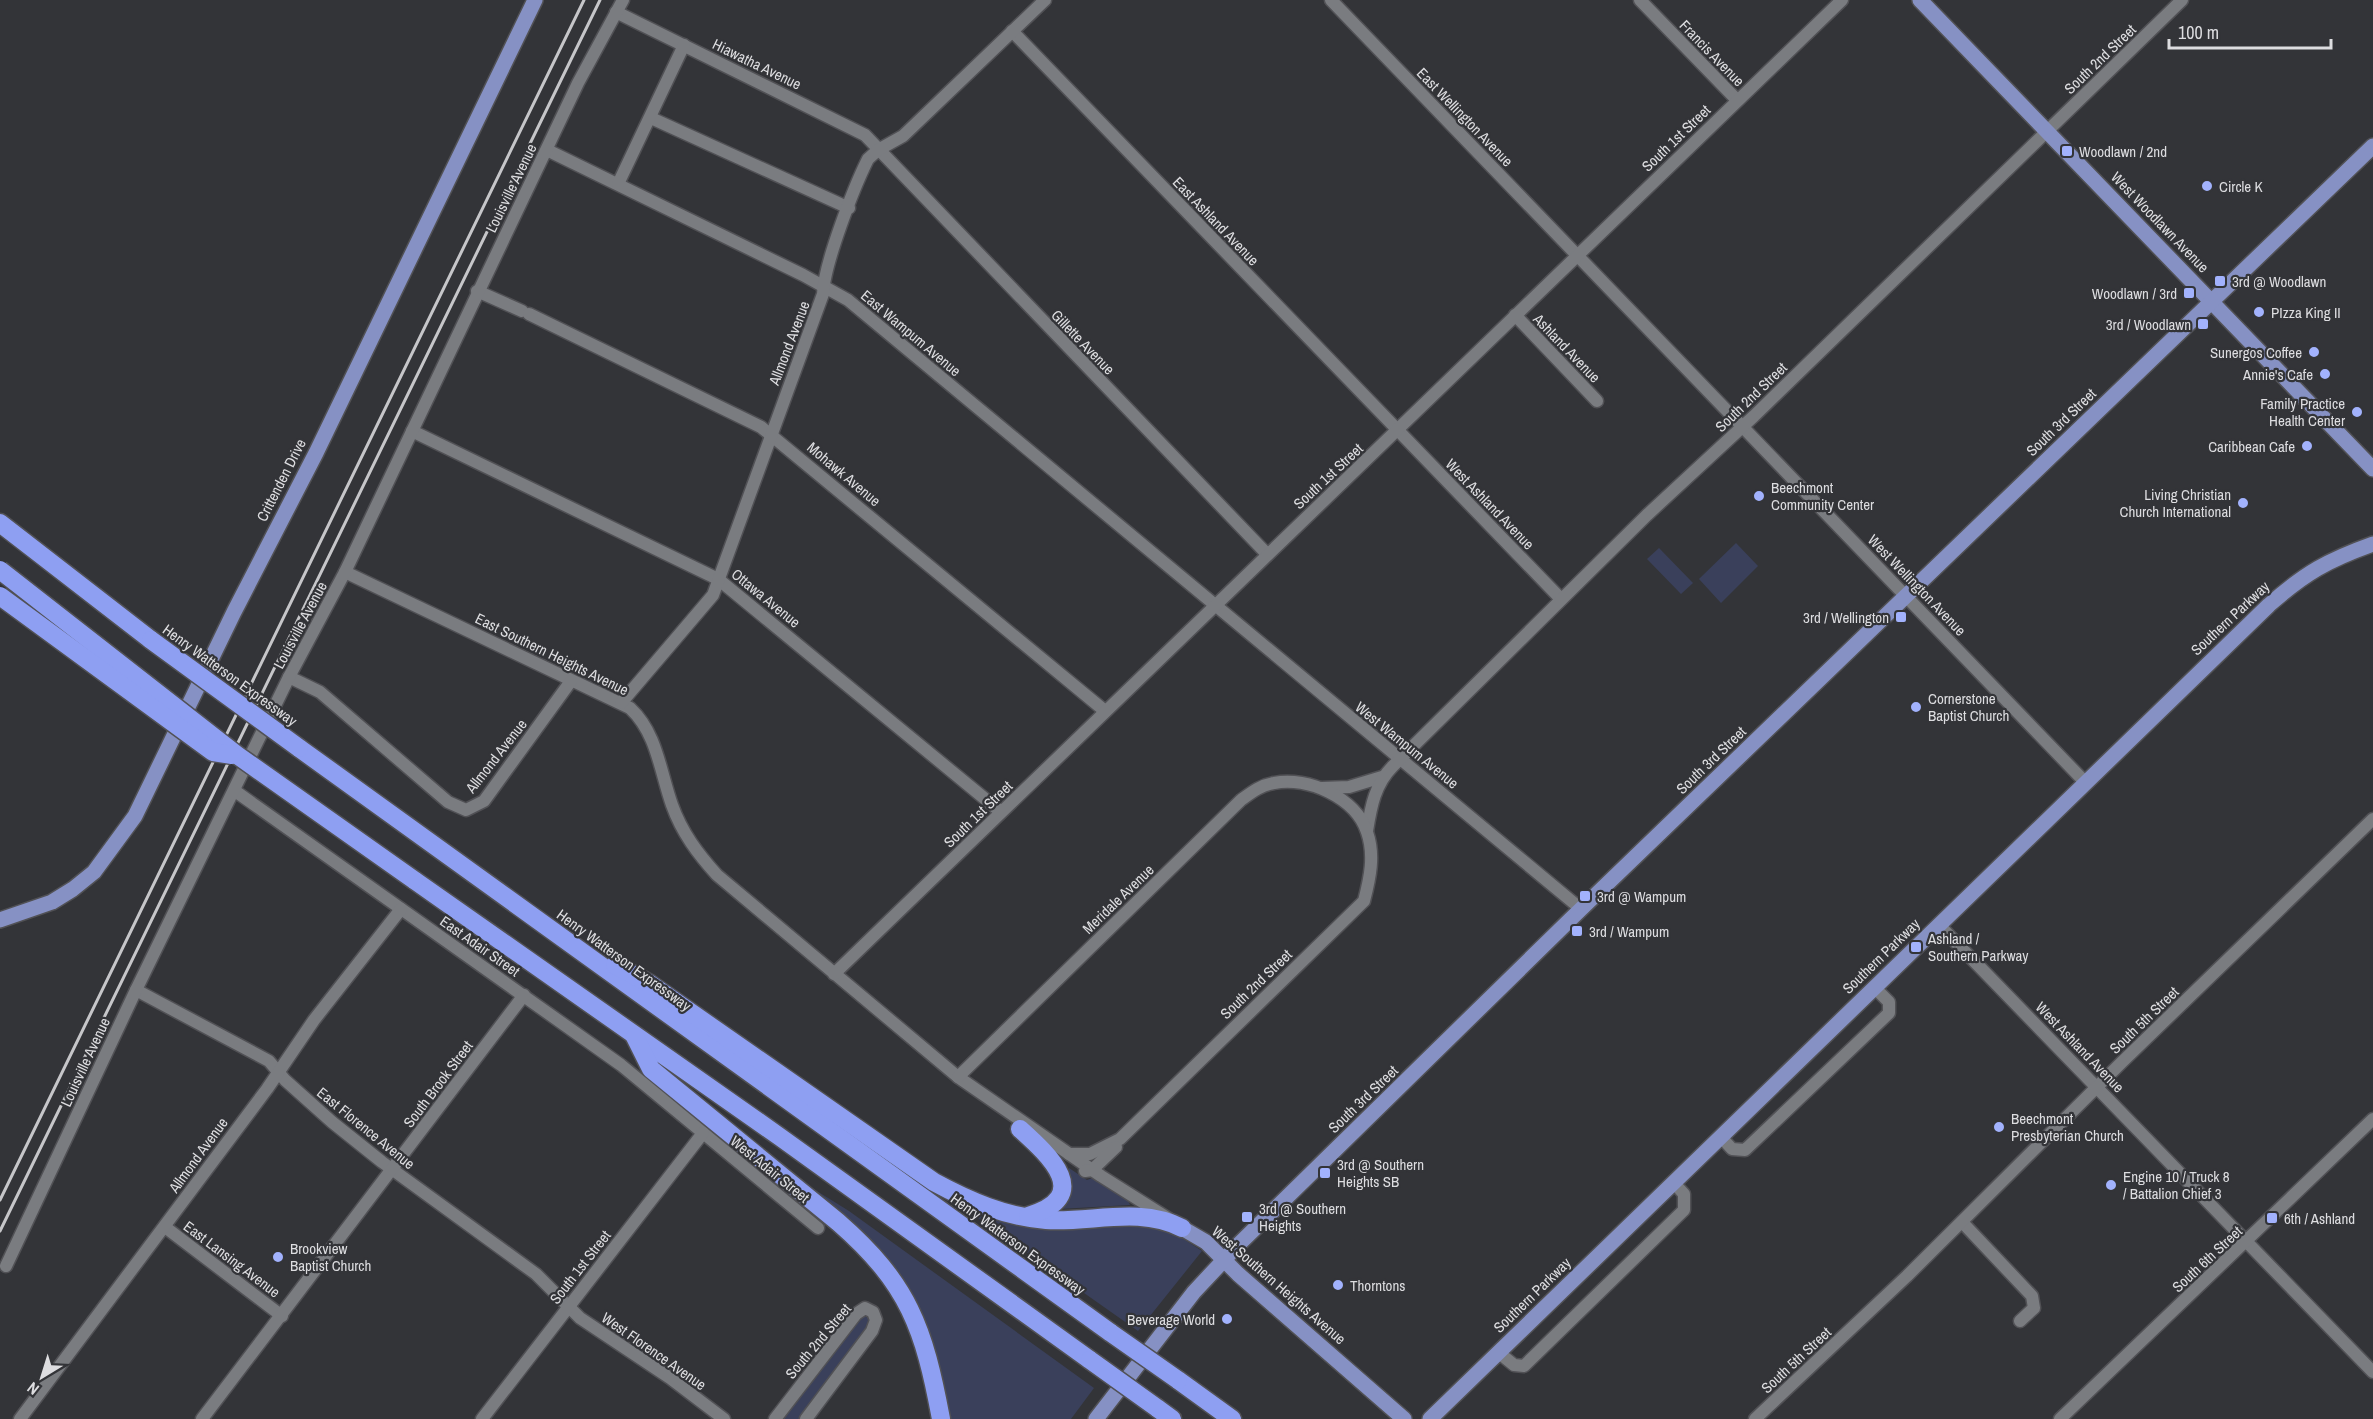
<svg xmlns="http://www.w3.org/2000/svg" width="2373" height="1419" viewBox="0 0 2373 1419" font-family="'Archivo Narrow',sans-serif">
	<style>
		.green { fill: #3a405b }
		.lines { fill: none; stroke-linecap: round; stroke-linejoin: round }
		.minor-casing { stroke: #515155; stroke-width: 15 }
		.major-casing { stroke: #515155; stroke-width: 18 }
		.highway-casing { stroke: #515155; stroke-width: 21 }
		.minor { stroke: #7a7c80; stroke-width: 12 }
		.major { stroke: #8691c4; stroke-width: 15 }
		.highway { stroke: #8e9ff2; stroke-width: 18 }
		.rail { stroke: #c6c6c9; stroke-width: 3 }
		.highway-bridge-casing { stroke: #515155; stroke-width: 21; stroke-linecap: butt }
		.highway-bridge { stroke: #8e9ff2; stroke-width: 18 }
		.poi-dot { fill: #a2b2fd; stroke: #333438; stroke-width: 2 }
		.labels { text-anchor: middle; dominant-baseline: central; stroke-width: 4.5; stroke-linejoin: round; paint-order: stroke }
		.street-label { font-size: 15px; fill: #dddde0; stroke: #333438 }
		.poi-label { font-size: 15px; fill: #dddde0; stroke: #333438; text-anchor: start }
	</style>
	<rect width="100%" height="100%" fill="#333438"/>
	<!-- green -->
	<g class="green">
		<path d="M1736,543L1758,566L1721,603L1699,579Z"/>
		<path d="M1659,548L1693,583L1681,594L1647,559Z"/>
		<path d="M1069,1168L1087,1180L1092,1178L1128,1200L1130,1205L1059,1209Z"/>
		<path d="M804,1183L849,1211L1094,1388L1071,1419H948C943,1393 940,1367 932,1342C909,1271 858,1229 804,1183Z"/>
		<path d="M962,1207L982,1214L1149,1226L1176,1234L1202,1251L1138,1331Z"/>
		<path d="M862,1316L870,1318V1324L800,1419H781Z"/>
	</g>
	<g class="lines">
		<!-- minor casing -->
		<g class="minor-casing">
			<g id="minor">
				<path d="M1331,0L2084,781"/>
				<path d="M1640,0L1737,100"/>
				<path d="M616,12L865,135L1267,554"/>
				<path d="M1012,31L1561,599"/>
				<path d="M651,118L849,208"/>
				<path d="M547,150L803,275L848,300L1581,909"/>
				<path d="M618,184L684,45"/>
				<path d="M477,291L522,311"/>
				<path d="M529,314L761,427L1105,711"/>
				<path d="M1515,315L1597,401"/>
				<path d="M412,431L718,579L1001,812"/>
				<path d="M345,572L630,708C657,733 660,771 672,805C682,833 698,854 717,875L958,1077L1101,1176L1174,1222"/>
				<path d="M289,677L320,692L448,802L466,810L484,801L571,681"/>
				<path d="M621,703L713,595L823,294C824,264 854,187 868,159L878,150L903,136L1045,0"/>
				<path d="M1322,788L1349,787L1382,777"/>
				<path d="M235,791L621,1065L818,1228"/>
				<path d="M1367,831C1371,806 1375,784 1393,766L1647,515L1754,416L2182,0"/>
				<path d="M1939,925L2373,1372"/>
				<path d="M834,974L1842,0"/>
				<path d="M136,990L269,1061L285,1080L332,1122L382,1162L536,1274L580,1318L670,1378L724,1419"/>
				<path d="M958,1077L1241,800C1252,792 1261,785 1274,783C1308,776 1356,798 1367,832C1375,855 1370,878 1364,901L1120,1139L1090,1154H1069"/>
				<path d="M1721,1137L1732,1149L1745,1150L1889,1013V1002L1874,987"/>
				<path d="M1085,1171L1092,1170L1116,1147"/>
				<path d="M1962,1222L2032,1296L2034,1308L2020,1321"/>
				<path d="M165,1227L282,1316"/>
				<path d="M6,1266L136,990L289,677L345,572L578,83L623,0"/>
				<path d="M1498,1352L1514,1365L1524,1366L1684,1210V1194L1674,1183"/>
				<path d="M20,1419L267,1089L314,1020L401,909"/>
				<path d="M202,1419L524,995"/>
				<path d="M482,1419L703,1133"/>
				<path d="M775,1419L856,1314L865,1308L873,1312L876,1320L872,1331L806,1419"/>
				<path d="M1755,1419L1907,1276L2122,1062L2373,819"/>
				<path d="M2060,1419L2373,1119"/>
			</g>
		</g>
		<!-- major casing -->
		<g class="major-casing">
			<g id="major">
				<path d="M1920,0L2373,469"/>
				<path d="M0,920L52,902L73,889L94,872L135,816L234,612L316,453L535,0"/>
				<path d="M1182,1228L1206,1242L1238,1274L1404,1419"/>
				<path d="M1096,1419L1194,1292L1237,1246L1581,909L2373,146"/>
				<path d="M1430,1419L2269,605C2305,573 2328,560 2373,544"/>
			</g>
		</g>
		<!-- highway casing -->
		<g class="highway-casing">
			<g id="highway">
				<path d="M0,523L151,640"/>
				<path d="M299,748L1111,1333"/>
				<path d="M414,880L780,1137L1090,1360"/>
				<path d="M615,965L650,984L934,1182C969,1201 1006,1217 1046,1220C1092,1223 1139,1206 1182,1228"/>
				<path d="M635,1037L651,1069L838,1222C909,1284 924,1328 941,1419"/>
				<path d="M1020,1129C1050,1156 1094,1196 1028,1216"/>
				<path d="M1178,1380L1232,1419"/>
				<path d="M1157,1408L1172,1419"/>
			</g>
		</g>
		<!-- minor -->
		<use href="#minor" class="minor"/>
		<!-- major -->
		<use href="#major" class="major"/>
		<!-- highway -->
		<use href="#highway" class="highway"/>
		<!-- rail -->
		<g class="rail">
			<path d="M0,1200L584,0"/>
			<path d="M0,1231L600,0"/>
		</g>
		<!-- highway-bridge casing -->
		<g class="highway-bridge-casing">
			<g id="highway-bridge">
				<path d="M0,570L237,755L414,880"/>
				<path d="M0,596L213,752L232,755"/>
				<path d="M151,640L299,748"/>
				<path d="M1111,1333L1178,1380"/>
				<path d="M1090,1360L1157,1408"/>
			</g>
		</g>
		<!-- highway-bridge -->
		<use href="#highway-bridge" class="highway-bridge"/>
	</g>
	<!-- markers -->
	<g class="poi-dot">
		<rect x="2061" y="145" width="12" height="12" rx="3"/>
		<circle cx="2207" cy="186" r="6"/>
		<rect x="2214" y="275" width="12" height="12" rx="3"/>
		<rect x="2183" y="287" width="12" height="12" rx="3"/>
		<circle cx="2259" cy="312" r="6"/>
		<rect x="2197" y="318" width="12" height="12" rx="3"/>
		<circle cx="2314" cy="352" r="6"/>
		<circle cx="2325" cy="374" r="6"/>
		<circle cx="2357" cy="412" r="6"/>
		<circle cx="2307" cy="446" r="6"/>
		<circle cx="1759" cy="496" r="6"/>
		<circle cx="2243" cy="503" r="6"/>
		<rect x="1895" y="611" width="12" height="12" rx="3"/>
		<circle cx="1916" cy="707" r="6"/>
		<rect x="1579" y="890" width="12" height="12" rx="3"/>
		<rect x="1571" y="925" width="12" height="12" rx="3"/>
		<rect x="1910" y="941" width="12" height="12" rx="3"/>
		<circle cx="1999" cy="1127" r="6"/>
		<rect x="1319" y="1167" width="12" height="12" rx="3"/>
		<circle cx="2111" cy="1185" r="6"/>
		<rect x="1241" y="1211" width="12" height="12" rx="3"/>
		<rect x="2266" y="1212" width="12" height="12" rx="3"/>
		<circle cx="278" cy="1257" r="6"/>
		<circle cx="1338" cy="1285" r="6"/>
		<circle cx="1227" cy="1319" r="6"/>
	</g>
	<g class="labels">
		<!-- street labels -->
		<g class="street-label">
			<text transform="translate(1712 53) rotate(46)">Francis Avenue</text>
			<text transform="translate(2100 59) rotate(-44)">South 2nd Street</text>
			<text transform="translate(757 64) rotate(26)">Hiawatha Avenue</text>
			<text transform="translate(1465 117) rotate(46)">East Wellington Avenue</text>
			<text transform="translate(1676 138) rotate(-44)">South 1st Street</text>
			<text transform="translate(511 188) rotate(-64)">Louisville Avenue</text>
			<text transform="translate(1216 221) rotate(46)">East Ashland Avenue</text>
			<text transform="translate(2160 222) rotate(46)">West Woodlawn Avenue</text>
			<text transform="translate(911 333) rotate(40)">East Wampum Avenue</text>
			<text transform="translate(1083 342) rotate(46)">Gillette Avenue</text>
			<text transform="translate(789 343) rotate(-69)">Allmond Avenue</text>
			<text transform="translate(1567 348) rotate(46)">Ashland Avenue</text>
			<text transform="translate(1751 397) rotate(-44)">South 2nd Street</text>
			<text transform="translate(2061 422) rotate(-44)">South 3rd Street</text>
			<text transform="translate(844 474) rotate(40)">Mohawk Avenue</text>
			<text transform="translate(1328 476) rotate(-43)">South 1st Street</text>
			<text transform="translate(281 480) rotate(-63)">Crittenden Drive</text>
			<text transform="translate(1490 504) rotate(46)">West Ashland Avenue</text>
			<text transform="translate(1917 585) rotate(46)">West Wellington Avenue</text>
			<text transform="translate(766 598) rotate(39)">Ottawa Avenue</text>
			<text transform="translate(2230 618) rotate(-43)">Southern Parkway</text>
			<text transform="translate(300 625) rotate(-62)">Louisville Avenue</text>
			<text transform="translate(552 654) rotate(26)">East Southern Heights Avenue</text>
			<text transform="translate(230 675) rotate(36)">Henry Watterson Expressway</text>
			<text transform="translate(1407 745) rotate(39)">West Wampum Avenue</text>
			<text transform="translate(496 756) rotate(-52)">Allmond Avenue</text>
			<text transform="translate(1711 760) rotate(-44)">South 3rd Street</text>
			<text transform="translate(978 814) rotate(-44)">South 1st Street</text>
			<text transform="translate(1118 899) rotate(-44)">Meridale Avenue</text>
			<text transform="translate(480 946) rotate(35)">East Adair Street</text>
			<text transform="translate(1881 956) rotate(-44)">Southern Parkway</text>
			<text transform="translate(624 960) rotate(36)">Henry Watterson Expressway</text>
			<text transform="translate(1256 984) rotate(-44)">South 2nd Street</text>
			<text transform="translate(2144 1020) rotate(-44)">South 5th Street</text>
			<text transform="translate(2080 1047) rotate(46)">West Ashland Avenue</text>
			<text transform="translate(85 1062) rotate(-65)">Louisville Avenue</text>
			<text transform="translate(438 1084) rotate(-53)">South Brook Street</text>
			<text transform="translate(1363 1099) rotate(-44)">South 3rd Street</text>
			<text transform="translate(366 1128) rotate(39)">East Florence Avenue</text>
			<text transform="translate(198 1155) rotate(-54)">Allmond Avenue</text>
			<text transform="translate(770 1169) rotate(39)">West Adair Street</text>
			<text transform="translate(1018 1244) rotate(36)">Henry Watterson Expressway</text>
			<text transform="translate(232 1259) rotate(37)">East Lansing Avenue</text>
			<text transform="translate(2207 1259) rotate(-43)">South 6th Street</text>
			<text transform="translate(580 1267) rotate(-52)">South 1st Street</text>
			<text transform="translate(1279 1285) rotate(41)">West Southern Heights Avenue</text>
			<text transform="translate(1532 1295) rotate(-44)">Southern Parkway</text>
			<text transform="translate(818 1341) rotate(-50)">South 2nd Street</text>
			<text transform="translate(654 1351) rotate(35)">West Florence Avenue</text>
			<text transform="translate(1796 1360) rotate(-43)">South 5th Street</text>
		</g>
		<!-- poi labels -->
		<g class="poi-label">
			<text x="2079" y="151">Woodlawn / 2nd</text>
			<text x="2219" y="186">Circle K</text>
			<text x="2232" y="281">3rd @ Woodlawn</text>
			<text x="2177" y="293" text-anchor="end">Woodlawn / 3rd</text>
			<text x="2271" y="312">PIzza King II</text>
			<text x="2191" y="324" text-anchor="end">3rd / Woodlawn</text>
			<text x="2302" y="352" text-anchor="end">Sunergos Coffee</text>
			<text x="2313" y="374" text-anchor="end">Annie's Cafe</text>
			<text x="2345" y="403" text-anchor="end">Family Practice<tspan x="2345" dy="17">Health Center</tspan></text>
			<text x="2295" y="446" text-anchor="end">Caribbean Cafe</text>
			<text x="1771" y="487">Beechmont<tspan x="1771" dy="17">Community Center</tspan></text>
			<text x="2231" y="494" text-anchor="end">Living Christian<tspan x="2231" dy="17">Church International</tspan></text>
			<text x="1889" y="617" text-anchor="end">3rd / Wellington</text>
			<text x="1928" y="698">Cornerstone<tspan x="1928" dy="17">Baptist Church</tspan></text>
			<text x="1597" y="896">3rd @ Wampum</text>
			<text x="1589" y="931">3rd / Wampum</text>
			<text x="1928" y="938">Ashland /<tspan x="1928" dy="17">Southern Parkway</tspan></text>
			<text x="2011" y="1118">Beechmont<tspan x="2011" dy="17">Presbyterian Church</tspan></text>
			<text x="1337" y="1164">3rd @ Southern<tspan x="1337" dy="17">Heights SB</tspan></text>
			<text x="2123" y="1176">Engine 10 / Truck 8<tspan x="2123" dy="17">/ Battalion Chief 3</tspan></text>
			<text x="1259" y="1208">3rd @ Southern<tspan x="1259" dy="17">Heights</tspan></text>
			<text x="2284" y="1218">6th / Ashland</text>
			<text x="290" y="1248">Brookview<tspan x="290" dy="17">Baptist Church</tspan></text>
			<text x="1350" y="1285">Thorntons</text>
			<text x="1215" y="1319" text-anchor="end">Beverage World</text>
		</g>
	</g>
	<!-- north arrow -->
	<g transform="translate(42 1377) rotate(218)" stroke="#333438" stroke-width="4.5" paint-order="stroke">
	<path d="M0-4.5L10 22L0 15L-10 22Z" fill="#dddde0"/>
	<text y="-9" font-size="16" font-weight="bold" text-anchor="middle" fill="#dddde0">N</text>
	</g>
	<!-- scale -->
	<path d="M2169 39v9h162v-9" fill="none" stroke="#dddde0" stroke-width="3"/>
	<text x="2178" y="39" font-size="18" fill="#dddde0" stroke="#333438" stroke-width="4.5" paint-order="stroke">100 m</text>
</svg>
